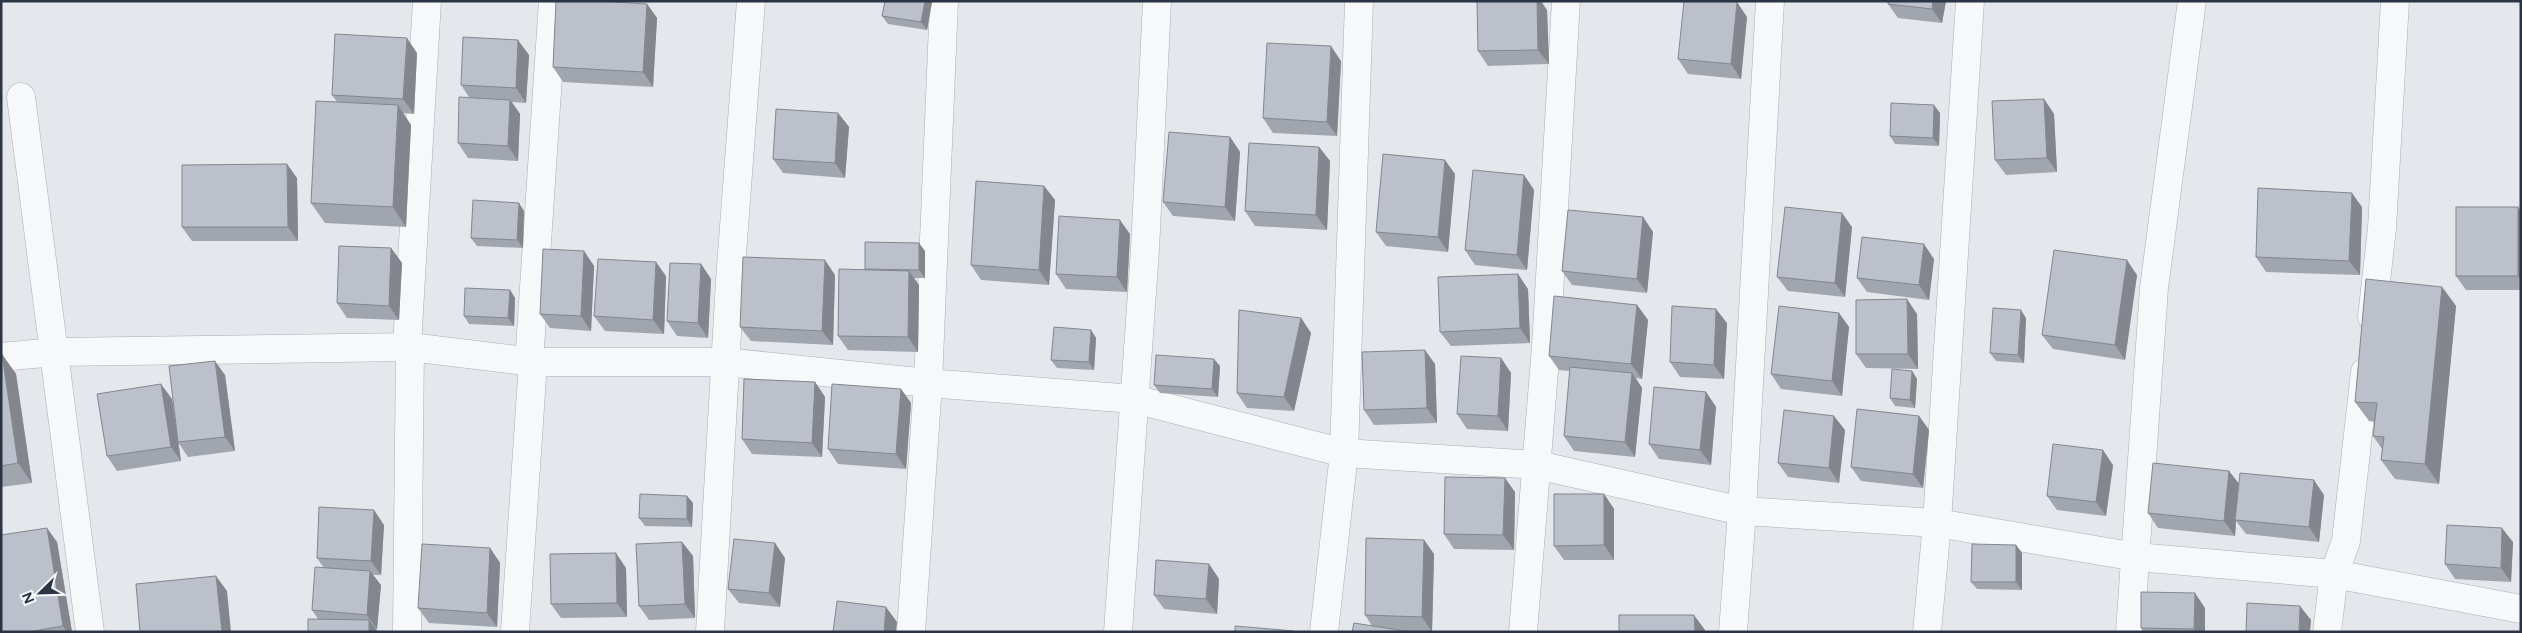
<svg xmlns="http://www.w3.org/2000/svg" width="2522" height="633" viewBox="0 0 2522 633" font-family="Figtree,sans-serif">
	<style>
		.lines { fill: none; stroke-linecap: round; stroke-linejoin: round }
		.minor-casing { stroke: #a9aeb7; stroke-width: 29 }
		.minor { stroke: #f7f8fa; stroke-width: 28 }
		.wall { fill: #a1a5ae }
		.shaded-wall { fill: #83868d }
		.building { fill: #bbc0ca; stroke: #83868d }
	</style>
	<rect width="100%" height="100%" fill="#e4e7ec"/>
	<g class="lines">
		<!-- minor casing -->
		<g class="minor-casing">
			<g id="minor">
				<path d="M21,97L90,632"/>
				<path d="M2372,317L2382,228L2395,1"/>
				<path d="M1,357L55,352L410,347L533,362H726L928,383L1134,399L1344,453L1537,465L1742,511L1937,523L2136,557L2334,574L2521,609"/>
				<path d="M407,632L410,347L407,346L427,1"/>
				<path d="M515,632L533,362L530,348L553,1"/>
				<path d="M710,632L730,280L751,1"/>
				<path d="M911,632L928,383L944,1"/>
				<path d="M1118,632L1145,250L1157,1"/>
				<path d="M1324,632L1344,453L1359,1"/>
				<path d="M1523,632L1546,346L1566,1"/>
				<path d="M1733,632L1742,511L1770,1"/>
				<path d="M1927,632L1937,523L1970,1"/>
				<path d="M2130,632L2154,288L2192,1"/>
				<path d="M2327,632L2334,574L2346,541L2365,372"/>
			</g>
		</g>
		<!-- minor -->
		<use href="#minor" class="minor"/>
	</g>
	<!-- wall -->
	<g class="wall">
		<path d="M885,1H931L932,2L927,30L888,24L882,16Z"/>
		<path d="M1946,1L1942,23L1898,18L1888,4Z"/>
		<path d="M647,4L657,18L653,87L563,82L553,67Z"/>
		<path d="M1547,10L1549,64L1488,66L1478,51Z"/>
		<path d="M1747,17L1741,79L1688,74L1678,59Z"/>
		<path d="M417,53L414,114L403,113L411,125L406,227L325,223L311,203L337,102L332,95Z"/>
		<path d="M529,55L526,103L512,102L520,114L518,161L468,158L458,143L469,97L461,85Z"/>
		<path d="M1341,61L1337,136L1273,133L1263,118Z"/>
		<path d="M2044,99L2054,114L2057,172L2006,175L1995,160Z"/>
		<path d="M838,113L849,127L845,178L783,173L773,159Z"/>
		<path d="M1940,113L1939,146L1895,144L1890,136Z"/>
		<path d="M1230,137L1240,152L1235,221L1173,216L1163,202Z"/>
		<path d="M1319,147L1330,161L1327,230L1255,226L1245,211Z"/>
		<path d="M1455,174L1448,252L1386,246L1376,232Z"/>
		<path d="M1524,175L1534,190L1527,270L1475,265L1465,250Z"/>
		<path d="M297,178L298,241H192L182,227Z"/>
		<path d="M1044,186L1055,200L1049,285L981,280L971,265Z"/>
		<path d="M2362,207L2360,275L2266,272L2256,257Z"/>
		<path d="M2518,207L2521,211V290H2466L2456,276Z"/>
		<path d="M524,211L523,248L477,246L471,238Z"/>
		<path d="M1643,217L1653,232L1647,293L1572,285L1562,271Z"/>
		<path d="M1852,227L1845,297L1788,291L1777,277Z"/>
		<path d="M1130,234L1127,292L1066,289L1056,274Z"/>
		<path d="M391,248L402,263L399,320L347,318L337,303Z"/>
		<path d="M584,251L594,266L591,331L550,328L540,314Z"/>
		<path d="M925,251V278H914L919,285L918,352L848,350L838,336L865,269Z"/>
		<path d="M1934,259L1929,300L1867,292L1857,278Z"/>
		<path d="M701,264L711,279L708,338L677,336L667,321Z"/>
		<path d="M835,275L833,345L751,341L740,327Z"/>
		<path d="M2137,275L2125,360L2053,349L2042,335Z"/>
		<path d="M666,276L664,334L605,331L594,316Z"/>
		<path d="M2442,287L2456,306L2439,484L2395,479L2381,460L2382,449L2373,436L2375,422L2369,421L2355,402Z"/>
		<path d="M1528,289L1530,343L1451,346L1440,332Z"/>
		<path d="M510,290L515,298L514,326L469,324L464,316Z"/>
		<path d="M1637,305L1648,320L1642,379L1636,378L1642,388L1635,457L1574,451L1564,436L1570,371L1559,370L1549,356Z"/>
		<path d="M1839,313L1849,327L1842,396L1781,389L1771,374Z"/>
		<path d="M1917,314L1918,369L1866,368L1856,354Z"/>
		<path d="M1301,318L1311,333L1294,411L1247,408L1237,393Z"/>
		<path d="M2026,318L2024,363L1996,361L1990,353Z"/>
		<path d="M1727,323L1724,379L1680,377L1670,362Z"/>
		<path d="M1091,330L1096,338L1094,370L1057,368L1051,360Z"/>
		<path d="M1,354L16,374L32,483L1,487Z"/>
		<path d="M1501,358L1511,373L1508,431L1467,429L1457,414Z"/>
		<path d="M1435,364L1437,423L1374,425L1364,410Z"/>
		<path d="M1220,366L1218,397L1160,393L1154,385Z"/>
		<path d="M1912,371L1917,379L1915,408L1895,406L1890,398Z"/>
		<path d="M225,375L235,451L188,457L178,442Z"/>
		<path d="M815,382L825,397L822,457L752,454L742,439Z"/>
		<path d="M901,389L911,403L906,469L838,464L828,449Z"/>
		<path d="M1706,392L1716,407L1711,465L1659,459L1649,444Z"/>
		<path d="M172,399L181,461L117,471L107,456Z"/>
		<path d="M1919,416L1929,430L1923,488L1861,481L1851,467Z"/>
		<path d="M1845,430L1839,483L1788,477L1778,463Z"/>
		<path d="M2113,465L2106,516L2057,510L2047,496Z"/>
		<path d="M2229,471L2239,485L2324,495L2319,542L2246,534L2236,521L2235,536L2158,528L2148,513Z"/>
		<path d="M1515,492L1514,550L1454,549L1444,534Z"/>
		<path d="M1604,494L1614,509V560H1564L1554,546Z"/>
		<path d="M687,496L693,503L692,527L645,526L639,518Z"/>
		<path d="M384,525L381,575H373L381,585L377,629H376L378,632H308L318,619L312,610L324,568L317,558Z"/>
		<path d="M1424,540L1434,554L1432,632L1404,631L1372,626L1365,615Z"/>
		<path d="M57,542L72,632H1Z"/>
		<path d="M682,542L693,556L695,618L649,620L639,606Z"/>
		<path d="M2513,542L2511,582L2455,579L2445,564Z"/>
		<path d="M2016,545L2022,553V590L1977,589L1971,582Z"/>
		<path d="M490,548L500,563L497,627L429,623L418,608Z"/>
		<path d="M785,558L780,607L739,603L728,589Z"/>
		<path d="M1209,564L1219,579L1217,614L1164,609L1154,595Z"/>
		<path d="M626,568L627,617L561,618L551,604Z"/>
		<path d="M2205,608V632H2143L2141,628Z"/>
	</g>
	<!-- shaded-wall -->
	<g class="shaded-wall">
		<path d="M925,1H931L932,2L927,30L921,22Z"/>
		<path d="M1537,1H1541L1547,10L1549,64L1538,50Z"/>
		<path d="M1933,1H1946L1942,23L1932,9Z"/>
		<path d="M1737,2L1747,17L1741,79L1731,64Z"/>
		<path d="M647,4L657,18L653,87L643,72Z"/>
		<path d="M407,38L417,53L414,114L403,99Z"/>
		<path d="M518,40L529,55L526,103L516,88Z"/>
		<path d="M1331,46L1341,61L1337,136L1327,122Z"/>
		<path d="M2044,99L2054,114L2057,172L2047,158Z"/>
		<path d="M510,100L520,114L518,161L508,146Z"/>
		<path d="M398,105L411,125L406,227L393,207Z"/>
		<path d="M1934,105L1940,113L1939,146L1933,138Z"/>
		<path d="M838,113L849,127L845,178L835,163Z"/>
		<path d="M1230,137L1240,152L1235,221L1225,207Z"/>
		<path d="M1319,147L1330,161L1327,230L1316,215Z"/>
		<path d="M1445,160L1455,174L1448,252L1438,237Z"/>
		<path d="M287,164L297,178L298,241L288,227Z"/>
		<path d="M1524,175L1534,190L1527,270L1517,255Z"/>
		<path d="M1044,186L1055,200L1049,285L1039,270Z"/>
		<path d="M2352,193L2362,207L2360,275L2349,261Z"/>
		<path d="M519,203L524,211L523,248L517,240Z"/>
		<path d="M2518,207L2521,211V280L2518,276Z"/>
		<path d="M1842,213L1852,227L1845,297L1835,283Z"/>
		<path d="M1643,217L1653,232L1647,293L1637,279Z"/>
		<path d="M1120,220L1130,234L1127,292L1117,277Z"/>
		<path d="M919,243L925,251V278L919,270Z"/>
		<path d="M1924,244L1934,259L1929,300L1919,285Z"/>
		<path d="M391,248L402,263L399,320L389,306Z"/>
		<path d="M584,251L594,266L591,331L581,316Z"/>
		<path d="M825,260L835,275L833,345L822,331Z"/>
		<path d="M2127,260L2137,275L2125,360L2115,345Z"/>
		<path d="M656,262L666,276L664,334L653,320Z"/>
		<path d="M701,264L711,279L708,338L698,323Z"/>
		<path d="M909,271L919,285L918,352L908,337Z"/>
		<path d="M1518,274L1528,289L1530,343L1520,328Z"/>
		<path d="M2442,287L2456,306L2439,484L2425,464Z"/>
		<path d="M510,290L515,298L514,326L508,318Z"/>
		<path d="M1907,299L1917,314L1918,369L1908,354Z"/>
		<path d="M1637,305L1648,320L1642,379L1631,364Z"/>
		<path d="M1716,309L1727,323L1724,379L1714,365Z"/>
		<path d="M2021,310L2026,318L2024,363L2018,355Z"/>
		<path d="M1839,313L1849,327L1842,396L1832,381Z"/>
		<path d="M1301,318L1311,333L1294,411L1284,397Z"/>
		<path d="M1091,330L1096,338L1094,370L1089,362Z"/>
		<path d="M1425,350L1435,364L1437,423L1427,408Z"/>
		<path d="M2,354L16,374L32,483L18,463Z"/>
		<path d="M1501,358L1511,373L1508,431L1498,416Z"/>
		<path d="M1214,359L1220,366L1218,397L1212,389Z"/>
		<path d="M215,361L225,375L235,451L225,437Z"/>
		<path d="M1912,371L1917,379L1915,408L1910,400Z"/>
		<path d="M1632,373L1642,388L1635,457L1625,442Z"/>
		<path d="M815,382L825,397L822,457L812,443Z"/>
		<path d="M161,384L172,399L181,461L171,447Z"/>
		<path d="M901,389L911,403L906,469L896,454Z"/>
		<path d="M1706,392L1716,407L1711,465L1700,450Z"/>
		<path d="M1834,416L1845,430L1839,483L1829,468Z"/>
		<path d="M1919,416L1929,430L1923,488L1913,474Z"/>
		<path d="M2103,450L2113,465L2106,516L2096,502Z"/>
		<path d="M2229,471L2240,485L2235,520L2236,521L2235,536L2224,521Z"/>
		<path d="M1505,478L1515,492L1514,550L1503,535Z"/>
		<path d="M2314,480L2324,495L2319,542L2309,527Z"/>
		<path d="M1604,494L1614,509V560L1604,545Z"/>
		<path d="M687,496L693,503L692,527L687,519Z"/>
		<path d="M374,510L384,525L381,575L371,561Z"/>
		<path d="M47,528L57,542L72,632H67L63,626Z"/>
		<path d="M2502,528L2513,542L2511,582L2501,568Z"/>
		<path d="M1424,540L1434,554L1432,632L1422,617Z"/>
		<path d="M682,542L693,556L695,618L685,604Z"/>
		<path d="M775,543L785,558L780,607L769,593Z"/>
		<path d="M2016,545L2022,553V590L2016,582Z"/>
		<path d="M490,548L500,563L497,627L487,613Z"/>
		<path d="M616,553L626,568L627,617L617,603Z"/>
		<path d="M1209,564L1219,579L1217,614L1206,599Z"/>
		<path d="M370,571L381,585L377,629L367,615Z"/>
		<path d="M216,576L227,591L231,632H222Z"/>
		<path d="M2195,593L2205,608V632H2196L2194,629Z"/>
		<path d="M2300,606L2311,620L2310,632H2299Z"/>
		<path d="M886,607L897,622L896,632H884Z"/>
		<path d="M1694,615L1705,630V632H1695Z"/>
		<path d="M369,620L378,632H369Z"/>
	</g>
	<!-- building -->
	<g class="building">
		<path d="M556,1H598L647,4L643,72L553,67Z"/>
		<path d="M885,1H925L921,22L882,16Z"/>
		<path d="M1477,1H1537L1538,50L1478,51Z"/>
		<path d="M1684,1H1729L1737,2L1731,64L1678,59Z"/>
		<path d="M1888,1H1933L1932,9L1888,4Z"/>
		<path d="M335,34L407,38L403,99L332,95Z"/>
		<path d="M463,37L518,40L516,88L461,85Z"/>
		<path d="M1267,43L1331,46L1327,122L1263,118Z"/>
		<path d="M459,97L510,100L508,146L458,143Z"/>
		<path d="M2044,99L2047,158L1995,160L1992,101Z"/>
		<path d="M316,101L398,105L393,207L311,203Z"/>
		<path d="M1891,103L1934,105L1933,138L1890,136Z"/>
		<path d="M776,109L838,113L835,163L773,159Z"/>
		<path d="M1169,132L1230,137L1225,207L1163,202Z"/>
		<path d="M1249,143L1319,147L1316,215L1245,211Z"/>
		<path d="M1383,154L1445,160L1438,237L1376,232Z"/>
		<path d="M287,164L288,227H182V165Z"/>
		<path d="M1473,170L1524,175L1517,255L1465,250Z"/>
		<path d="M976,181L1044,186L1039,270L971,265Z"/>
		<path d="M2258,188L2352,193L2349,261L2256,257Z"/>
		<path d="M473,200L519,203L517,240L471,238Z"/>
		<path d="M1785,207L1842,213L1835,283L1777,277Z"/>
		<rect x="2456" y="207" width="62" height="69"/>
		<path d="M1568,210L1643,217L1637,279L1562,271Z"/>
		<path d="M1059,216L1120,220L1117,277L1056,274Z"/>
		<path d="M1862,237L1924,244L1919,285L1857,278Z"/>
		<path d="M865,242L919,243V270L865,269Z"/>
		<path d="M339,246L391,248L389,306L337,303Z"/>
		<path d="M543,249L584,251L581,316L540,314Z"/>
		<path d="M2054,250L2127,260L2115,345L2042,335Z"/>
		<path d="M743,257L825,260L822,331L740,327Z"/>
		<path d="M598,259L656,262L653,320L594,316Z"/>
		<path d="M670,263L701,264L698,323L667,321Z"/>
		<path d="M839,269L909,271L908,337L838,336Z"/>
		<path d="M1518,274L1520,328L1440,332L1438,277Z"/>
		<path d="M2366,279L2442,287L2425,464L2381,460L2384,437L2373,436L2377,403L2355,402Z"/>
		<path d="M465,288L510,290L508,318L464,316Z"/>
		<path d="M1554,296L1637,305L1631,364L1549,356Z"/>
		<path d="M1907,299L1908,354H1856V300Z"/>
		<path d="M1672,306L1716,309L1714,365L1670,362Z"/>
		<path d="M1779,306L1839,313L1832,381L1771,374Z"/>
		<path d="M1993,308L2021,310L2018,355L1990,353Z"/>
		<path d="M1239,310L1301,318L1284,397L1237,393Z"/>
		<path d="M1054,327L1091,330L1089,362L1051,360Z"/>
		<path d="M1425,350L1427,408L1364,410L1362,352Z"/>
		<path d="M1,354H2L18,463L1,466Z"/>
		<path d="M1156,355L1214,359L1212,389L1154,385Z"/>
		<path d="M1461,356L1501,358L1498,416L1457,414Z"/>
		<path d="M215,361L225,437L178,442L169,366Z"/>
		<path d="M1570,367L1632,373L1625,442L1564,436Z"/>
		<path d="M1892,369L1912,371L1910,400L1890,398Z"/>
		<path d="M744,379L815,382L812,443L742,439Z"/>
		<path d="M161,384L171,447L107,456L97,394Z"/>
		<path d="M832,384L901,389L896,454L828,449Z"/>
		<path d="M1654,387L1706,392L1700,450L1649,444Z"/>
		<path d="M1857,409L1919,416L1913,474L1851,467Z"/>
		<path d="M1784,410L1834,416L1829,468L1778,463Z"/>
		<path d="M2053,444L2103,450L2096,502L2047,496Z"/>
		<path d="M2153,463L2229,471L2224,521L2148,513Z"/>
		<path d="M2240,473L2314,480L2309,527L2235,520Z"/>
		<path d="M1445,477L1505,478L1503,535L1444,534Z"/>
		<path d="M640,494L687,496V519L639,518Z"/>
		<path d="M1554,494H1604V545L1554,546Z"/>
		<path d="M319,507L374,510L371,561L317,558Z"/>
		<path d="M2447,525L2502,528L2501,568L2445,564Z"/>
		<path d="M47,528L63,626L28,632H1V535Z"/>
		<path d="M1366,538L1424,540L1422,617L1365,615Z"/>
		<path d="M734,539L775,543L769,593L728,589Z"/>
		<path d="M682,542L685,604L639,606L636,544Z"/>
		<path d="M422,544L490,548L487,613L418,608Z"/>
		<path d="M1972,544L2016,545V582H1971Z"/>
		<path d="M616,553L617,603L551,604L550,554Z"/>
		<path d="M1156,560L1209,564L1206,599L1154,595Z"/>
		<path d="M315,567L370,571L367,615L312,610Z"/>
		<path d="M216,576L222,632H140L136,584Z"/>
		<path d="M2141,592L2195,593L2194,629L2141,628Z"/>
		<path d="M837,601L886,607L884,632H833Z"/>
		<path d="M2247,603L2300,606L2299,632H2246Z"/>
		<path d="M1619,615H1694L1695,632H1619Z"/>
		<path d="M308,619L369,620V632H308Z"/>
		<path d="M1354,623L1411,632H1352Z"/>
		<path d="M1235,626L1294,631V632H1235Z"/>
	</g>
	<!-- border -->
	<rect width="2522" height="633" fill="none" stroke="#2b3445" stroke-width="5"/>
	<!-- north arrow -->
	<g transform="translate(40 593) rotate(247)" stroke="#f4f6f9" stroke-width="4" paint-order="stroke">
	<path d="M0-4L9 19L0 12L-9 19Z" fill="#2b3445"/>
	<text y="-8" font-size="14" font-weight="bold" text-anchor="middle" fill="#2b3445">N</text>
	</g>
</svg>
